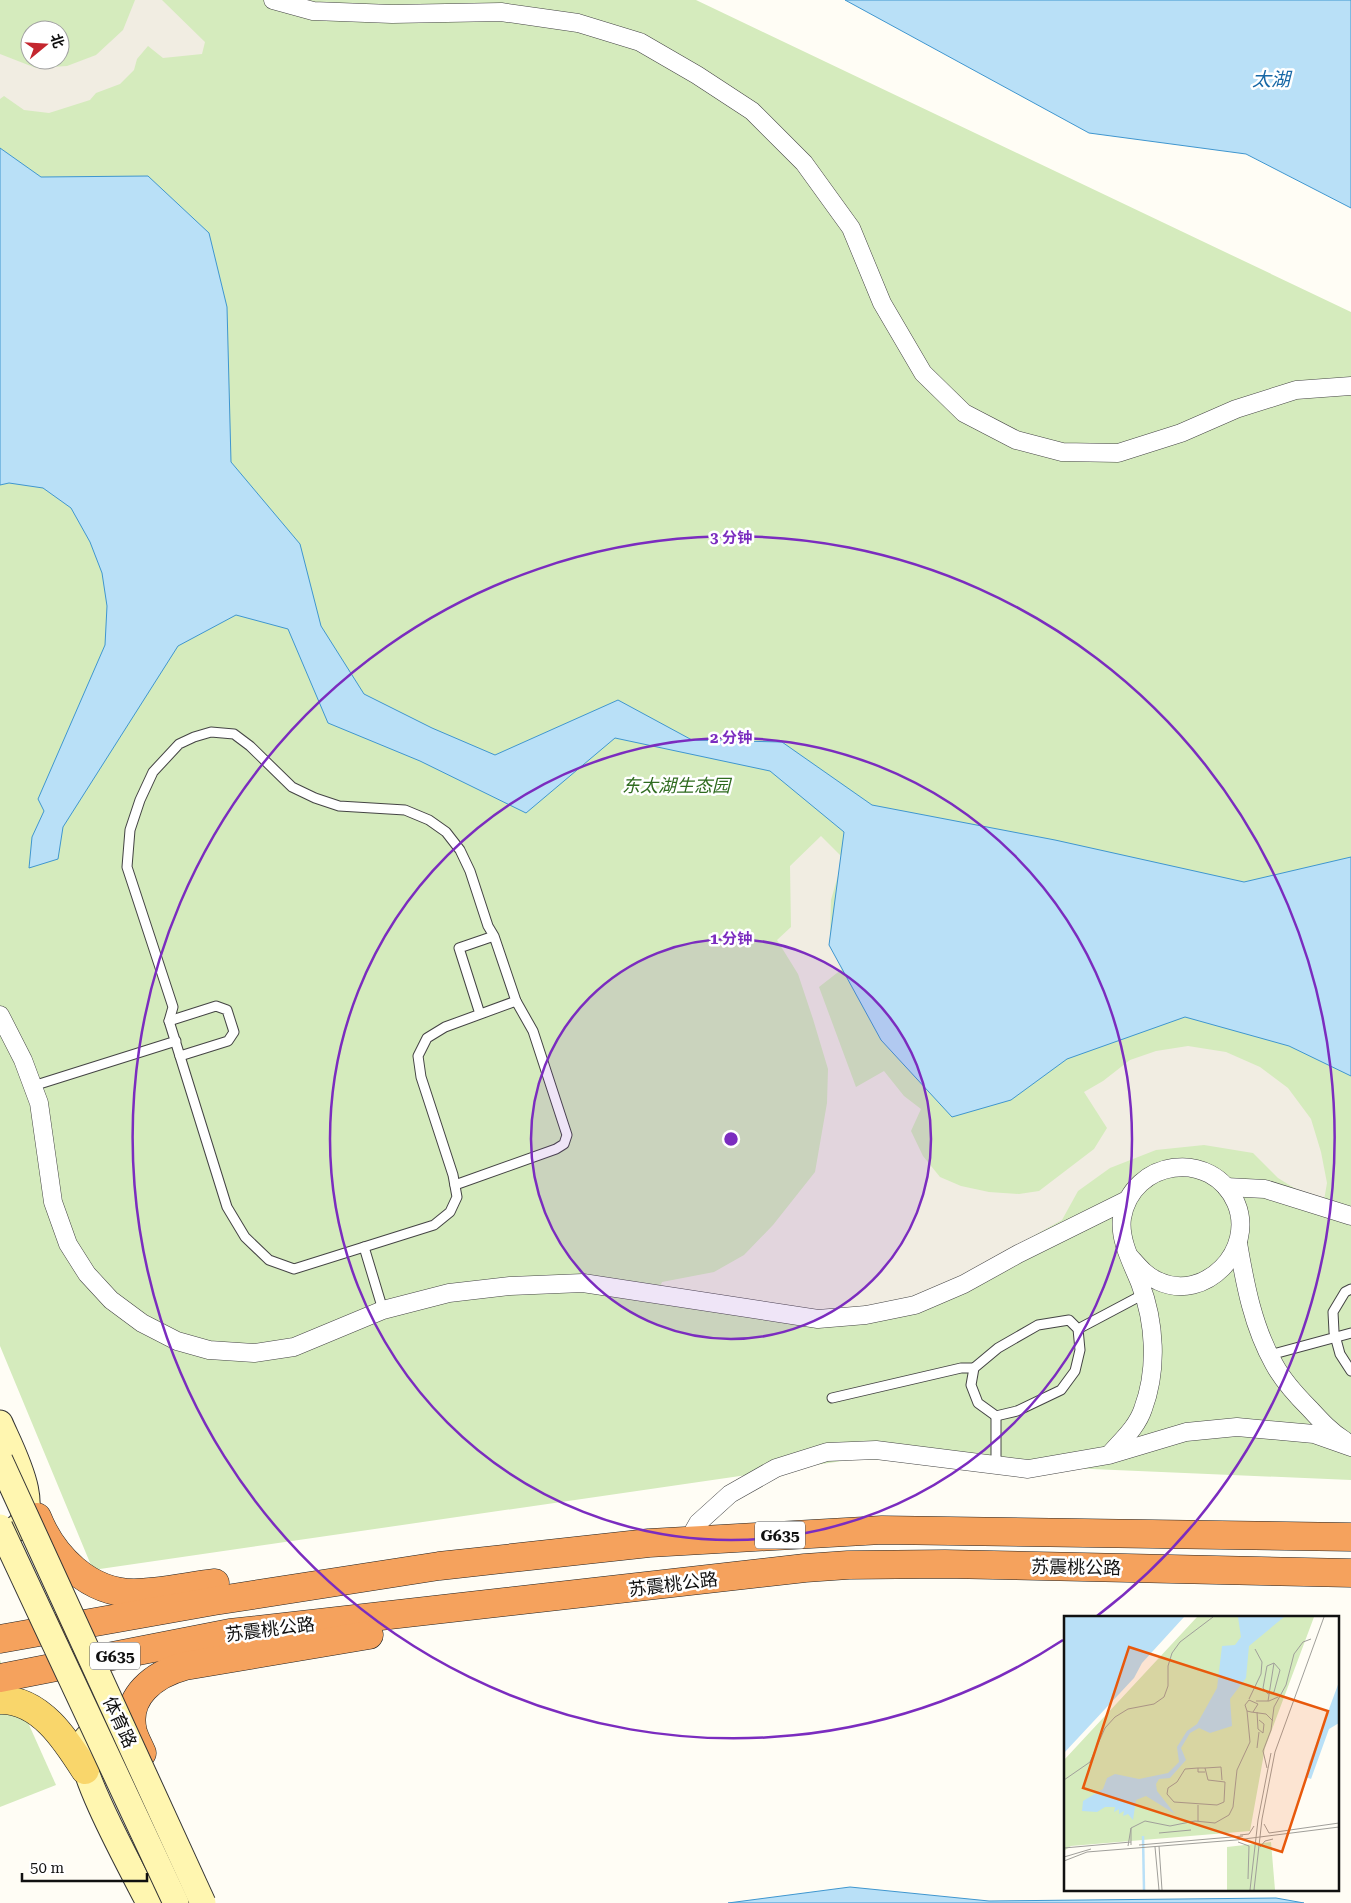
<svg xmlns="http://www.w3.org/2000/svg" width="1351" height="1903" viewBox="0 0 1351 1903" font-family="'Roboto Serif','Noto Sans SC',serif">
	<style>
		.green { fill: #d5ebbd; fill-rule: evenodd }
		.plaza { fill: #f1ede2 }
		.water { fill: #b9e0f7; stroke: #3f96cf }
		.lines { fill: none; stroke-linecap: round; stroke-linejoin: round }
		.lane-casing { stroke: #444; stroke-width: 11 }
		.street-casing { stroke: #444; stroke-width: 19 }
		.secondary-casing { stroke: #333; stroke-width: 27 }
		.primary-casing { stroke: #222; stroke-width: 29 }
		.highway-casing { stroke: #222; stroke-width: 29 }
		.lane { stroke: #fff; stroke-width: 9 }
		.street { stroke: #fff; stroke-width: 18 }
		.secondary { stroke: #fff6b0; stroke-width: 25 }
		.primary { stroke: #f9d66b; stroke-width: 28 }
		.highway { stroke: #f5a25d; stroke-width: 28 }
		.secondary-bridge-casing { stroke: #333; stroke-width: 27; stroke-linecap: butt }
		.secondary-bridge { stroke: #fff6b0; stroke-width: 25 }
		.ring { fill: none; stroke: #7b2cbf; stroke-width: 2.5 }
		.labels { text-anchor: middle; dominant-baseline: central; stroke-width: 5; stroke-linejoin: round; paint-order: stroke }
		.shield { fill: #fff; stroke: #585858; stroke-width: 1 }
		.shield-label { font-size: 16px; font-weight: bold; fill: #111 }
		.park-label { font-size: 18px; font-style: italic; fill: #2f6b1f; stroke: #fff }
		.street-label { font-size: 18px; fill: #111; stroke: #fff }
		.water-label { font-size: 19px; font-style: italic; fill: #1768a6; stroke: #fff }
		.inset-river { fill: none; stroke: #b9e0f7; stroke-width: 2.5 }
		.inset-road { fill: none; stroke: #a09f9a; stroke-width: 1 }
		.view { fill: #e8590c; fill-opacity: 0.15; stroke: #e8590c; stroke-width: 2.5 }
		.inset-edge { fill: none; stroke: #111; stroke-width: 2.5 }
		.centre { fill: #7b2cbf; stroke: #fff; stroke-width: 2.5 }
		.ring-label { font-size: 15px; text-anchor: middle; font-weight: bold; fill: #7b2cbf; stroke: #fff; stroke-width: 5; stroke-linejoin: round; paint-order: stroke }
	</style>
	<rect width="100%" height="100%" fill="#fffdf5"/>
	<!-- green -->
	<g class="green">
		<path d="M0,0H696L1351,312V1480L856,1459L93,1570L0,1346ZM30,30H60V60H30Z"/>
		<path d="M0,1660L56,1785L0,1807Z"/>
	</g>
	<!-- plaza -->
	<g class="plaza">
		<path d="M135,0H162L205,42L202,54L163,58L148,46L137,59L134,70L120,84L96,93L90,100L49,113L24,110L4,96L0,99V54L36,68L67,66L96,55L123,30Z"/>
		<path d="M821,836L843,858L831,900L830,939L846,966L819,987L856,1087L884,1071L904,1096L921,1109L911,1131L923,1156L940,1177L961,1186L989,1192L1019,1194L1039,1191L1094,1149L1107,1128L1084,1092L1103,1081L1130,1060L1156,1051L1188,1046L1226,1052L1260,1067L1288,1088L1311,1119L1321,1152L1327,1183L1323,1206L1278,1178L1253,1153L1204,1145L1156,1150L1110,1168L1078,1191L1062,1220L960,1277L908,1298L866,1308L813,1311L657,1294L662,1282L714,1272L744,1255L773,1225L815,1172L827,1103L828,1069L813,1019L798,974L777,940L791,927L790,866Z"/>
	</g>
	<!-- water -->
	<g class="water">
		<path d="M845,0H1351V208L1246,154L1089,133Z"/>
		<path d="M0,148L41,177L148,176L209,233L227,307L231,462L300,544L321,626L364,694L432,728L495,755L618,700L692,740L782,742L872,805L1055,840L1244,882L1351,857V1076L1289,1046L1185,1017L1067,1059L1011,1100L952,1117L881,1040L829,945L844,832L770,771L615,738L526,813L420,761L328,723L288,629L236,615L178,646L63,827L58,859L29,868L32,837L44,811L38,799L105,645L107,606L102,573L90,542L71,508L43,488L9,483L0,485Z"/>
		<path d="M850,1887L989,1901L1276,1898L1304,1903H728Z"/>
	</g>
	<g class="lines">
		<!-- lane casing -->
		<g class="lane-casing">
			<g id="lane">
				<path d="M480,1014L459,948L494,936L516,1001L445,1027L427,1038L418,1056L421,1077L453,1175L457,1197L450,1212L434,1225L294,1269L269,1260L245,1237L227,1207L169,1021L173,1007L127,867L130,830L140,800L153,772L179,744L194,737L211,732L234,734L250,746L292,787L315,798L339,806L405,810L429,820L446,832L460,850L470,871L488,926L494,936"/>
				<path d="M169,1021L216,1006L227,1010L234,1032L228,1041L180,1056"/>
				<path d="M33,1086L176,1041"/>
				<path d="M455,1185L556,1149L564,1144L567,1135L533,1031L516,1001"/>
				<path d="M364,1247L383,1310"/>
				<path d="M1351,1289L1345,1292L1333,1312L1334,1332L1340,1354L1351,1371"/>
				<path d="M1078,1329L1080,1350L1075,1371L1061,1390L1017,1411L996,1416L978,1403L971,1385L974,1368L998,1348L1038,1325L1069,1320L1078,1329L1144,1294"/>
				<path d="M1270,1355L1351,1333"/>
				<path d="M832,1398L961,1368H974"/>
				<path d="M996,1465V1416"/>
			</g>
		</g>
		<!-- street casing -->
		<g class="street-casing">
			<g id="street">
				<path d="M273,0L313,11L392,14L501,12L578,23L640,42L697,75L752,111L804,163L851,228L882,303L923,373L964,413L1016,440L1062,452L1118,453L1181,433L1236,409L1296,390L1351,386"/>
				<path d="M0,1015L23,1060L39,1103L53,1202L68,1244L87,1274L111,1300L142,1323L177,1341L209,1350L254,1353L294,1347L383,1310L449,1293L510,1286L583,1283L818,1319L866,1315L915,1305L964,1284L1018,1254L1127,1200"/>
				<path d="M1226,1187L1265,1189L1351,1216"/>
				<path d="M1238,1243C1245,1284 1253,1327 1274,1364C1282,1379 1298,1397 1310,1409C1321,1421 1331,1432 1344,1440"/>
				<path d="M1110,1454C1122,1440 1137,1427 1143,1409C1158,1369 1155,1322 1140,1283C1132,1263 1119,1240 1122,1218C1132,1159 1212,1148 1236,1203C1256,1250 1205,1303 1158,1281C1146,1276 1139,1267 1130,1257"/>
				<path d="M688,1541L698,1523L730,1494L776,1468L827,1452L876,1450L1028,1469L1109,1455L1186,1432L1237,1427L1314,1434L1351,1447"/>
			</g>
		</g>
		<!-- secondary casing -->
		<g class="secondary-casing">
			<g id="secondary">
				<path d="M0,1423C10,1447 48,1514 12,1531C8,1532 4,1533 0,1534"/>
				<path d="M114,1724C102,1727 88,1732 83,1744C74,1766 136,1877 149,1903"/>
			</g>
		</g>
		<!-- primary casing -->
		<g class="primary-casing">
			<path id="primary" d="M0,1700C40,1699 66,1740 85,1770"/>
		</g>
		<!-- highway casing -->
		<g class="highway-casing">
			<g id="highway">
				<path d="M37,1517C53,1557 89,1593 134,1593C160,1593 189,1586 215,1583"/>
				<path d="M0,1639L214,1601L439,1566L649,1543L882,1530L1351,1537"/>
				<path d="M0,1678L230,1633L805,1568L848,1565L945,1564L1351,1573"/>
				<path d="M142,1753C139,1746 135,1739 133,1732C124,1696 155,1674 185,1666L369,1635"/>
			</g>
		</g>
		<!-- lane -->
		<use href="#lane" class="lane"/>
		<!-- street -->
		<use href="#street" class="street"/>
		<!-- secondary -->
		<use href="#secondary" class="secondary"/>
		<!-- primary -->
		<use href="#primary" class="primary"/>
		<!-- highway -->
		<use href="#highway" class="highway"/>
		<!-- secondary-bridge casing -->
		<g class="secondary-bridge-casing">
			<g id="secondary-bridge">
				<path d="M0,1460L203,1903"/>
				<path d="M0,1527L176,1903"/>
			</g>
		</g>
		<!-- secondary-bridge -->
		<use href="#secondary-bridge" class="secondary-bridge"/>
	</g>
	<!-- distance rings -->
	<circle cx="731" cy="1139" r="200" fill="#7b2cbf" fill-opacity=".12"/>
	<g class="ring">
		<circle cx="731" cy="1139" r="200"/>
		<circle cx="731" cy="1139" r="401"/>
		<path d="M1063 1640A601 601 0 1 1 1097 1616"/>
	</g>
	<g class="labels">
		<!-- shield labels -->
		<g class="shield">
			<rect x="755" y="1521.5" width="50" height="27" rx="4"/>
			<rect x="90" y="1642.5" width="50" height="27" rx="4"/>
		</g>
		<g class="shield-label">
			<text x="780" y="1535">G635</text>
			<text x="115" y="1656">G635</text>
		</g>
		<!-- park labels -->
		<g class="park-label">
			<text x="676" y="785">东太湖生态园</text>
		</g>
		<!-- street labels -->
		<g class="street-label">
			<text transform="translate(1076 1567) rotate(1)">苏震桃公路</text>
			<text transform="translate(673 1584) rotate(-7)">苏震桃公路</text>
			<text transform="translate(270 1629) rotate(-7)">苏震桃公路</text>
			<text transform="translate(120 1722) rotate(65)">体育路</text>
		</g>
		<!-- water labels -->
		<g class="water-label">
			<text x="1271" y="79">太湖</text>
		</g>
	</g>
	<!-- overview -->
	<g transform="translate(1064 1616)">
		<rect width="275" height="275" fill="#fffdf5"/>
		<path d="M133,1H250L201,132L186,215L7,230L0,235V144ZM207,226L211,274H163V231Z" fill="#d5ebbd"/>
		<path d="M0,1H120L78,47L70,62L0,137ZM174,1H220L185,30L182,62L166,83L168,110L146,117L135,112L126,117L117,132L122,144L106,162L95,163L92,168L93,175L111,198L82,180L72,184L69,204L64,198L59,200L60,195L55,198V193L50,196L51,191H41L33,196L18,195L19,185L39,173L43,162L51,158L75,163L104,157L115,146L113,131L123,115L133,108L153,72L158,30L171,29L177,21ZM275,66V107L265,113L247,163L242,161L245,147Z" fill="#b9e0f7"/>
		<path class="inset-river" d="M79,220L80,274"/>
		<path class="inset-road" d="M210,47L216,54L210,76L204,78L199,72L203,50ZM185,83L197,58L198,46L191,33M192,85H205L214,81M204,85L210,47M189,96L194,88L185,84L181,89L183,95L187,96L202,98L209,105M193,96L194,113L199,117L200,108L195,104M193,132L195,116M134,152L121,153L113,166L104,172L103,178L110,186L153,189L160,186L161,166L144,164L141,152H134V156H141M141,152L157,151L158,164M203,152L199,135L207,114L210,91L222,69L230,38L239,26L247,23M0,164L26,146L41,112L51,101L64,93L90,88L100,81L104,70V50L108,37L116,26L149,1M134,205V189M200,208L205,217L275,207M67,212L81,205L106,210L131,205L151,207L165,199L169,191L173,154L186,126L183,95M95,217L127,214M176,219L185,218L190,210M174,226L185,230L184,263M75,229L179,220M64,230L67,212V229M95,230L98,274M91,231L95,274M196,231L201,225L209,223M0,232L67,226M0,241L27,233M0,245L23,236L172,224L275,211M186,274L194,204L207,137M190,274L198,203L211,136L260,1"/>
		<path class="view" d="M65,31L264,95L218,236L19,172Z"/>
		<rect width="275" height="275" class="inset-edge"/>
	</g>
	<circle cx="731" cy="1139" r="8" class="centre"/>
	<g class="ring-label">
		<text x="731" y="543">3 分钟</text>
		<text x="731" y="743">2 分钟</text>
		<text x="731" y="944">1 分钟</text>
	</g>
	<!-- north arrow -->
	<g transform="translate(45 45) rotate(72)"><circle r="24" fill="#ffffff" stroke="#a0a0a0"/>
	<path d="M0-4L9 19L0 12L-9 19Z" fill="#c4262e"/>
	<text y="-8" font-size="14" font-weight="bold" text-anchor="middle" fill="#111111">北</text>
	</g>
	<!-- scale -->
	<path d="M22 1873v8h125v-8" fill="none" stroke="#111111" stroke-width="2.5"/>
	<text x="30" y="1873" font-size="15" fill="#111111" stroke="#ffffff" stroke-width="4" paint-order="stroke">50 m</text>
</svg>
